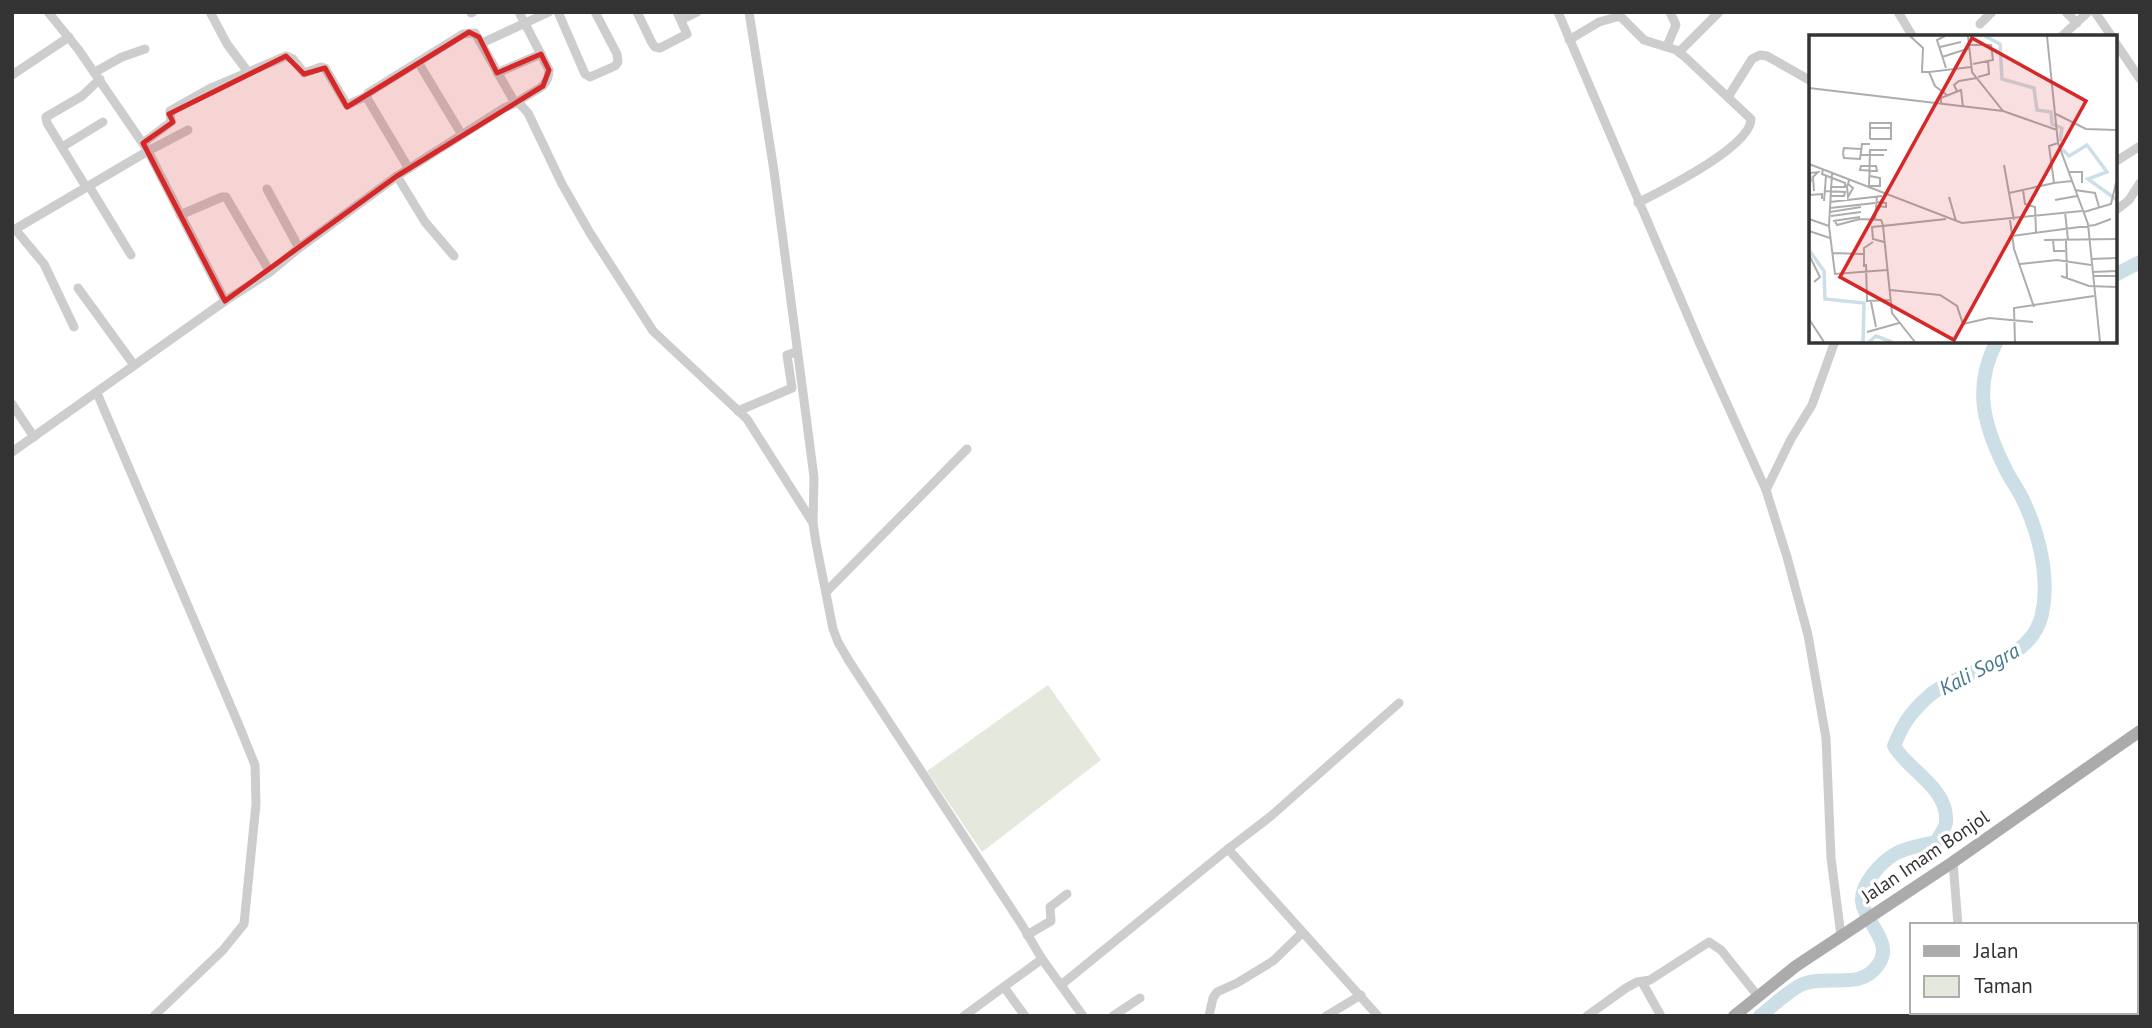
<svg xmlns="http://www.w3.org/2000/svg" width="2152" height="1028" viewBox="0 0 2152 1028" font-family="'PT Sans',sans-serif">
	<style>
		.green { fill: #e4e8dd }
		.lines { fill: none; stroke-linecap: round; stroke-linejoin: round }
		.river { stroke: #cddfe6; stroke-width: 14 }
		.minor { stroke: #cdcdcd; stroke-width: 9 }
		.major { stroke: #ababab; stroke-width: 12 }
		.marked { fill: #d62828; fill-opacity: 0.2; stroke: #d62828; stroke-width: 5; stroke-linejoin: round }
		.labels { text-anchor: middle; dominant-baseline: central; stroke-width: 7; stroke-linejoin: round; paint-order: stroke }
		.street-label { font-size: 19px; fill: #333; stroke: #fff }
		.water-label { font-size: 21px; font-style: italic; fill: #49798c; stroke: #fff }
		.inset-river { fill: none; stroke: #cddfe6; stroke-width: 3.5 }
		.inset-road { fill: none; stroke: #adadad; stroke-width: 2 }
		.view { fill: #d62828; fill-opacity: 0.15; stroke: #d62828; stroke-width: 3.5 }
		.inset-edge { fill: none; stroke: #333; stroke-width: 3.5 }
	</style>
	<rect width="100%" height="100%" fill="#fff"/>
	<!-- green -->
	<path class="green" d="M1048,685L1101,760L982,852L927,771Z"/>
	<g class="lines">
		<!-- river -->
		<g class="river">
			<path d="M2115,275L2140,262"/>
			<path d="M1760,1016C1772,1007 1790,989 1803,984C1829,974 1860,991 1878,965C1895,943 1864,922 1862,901C1861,884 1881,862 1895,854C1907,847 1923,845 1936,842C1939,836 1946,828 1946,822C1949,789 1909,771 1894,746C1903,723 1911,712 1930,695C1964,667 2031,665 2042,614C2050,578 2039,533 2023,500C2018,489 2010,479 2005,468C1983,424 1973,386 1997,341"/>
		</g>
		<!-- minor -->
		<g class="minor">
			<path d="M48,12L78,49L148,151L225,301"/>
			<path d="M210,12L227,44L248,72"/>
			<path d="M558,12L585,74L590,77L615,66L618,62L617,54L595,12"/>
			<path d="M637,12L652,43L655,47L660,48L687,34L677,12"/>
			<path d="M749,12L774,171L814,477L813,523L816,543L833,629L838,642L849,661L1022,925L1042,959L1083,1016"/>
			<path d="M1558,12L1699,342L1766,490L1787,557L1808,635L1826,738L1831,858L1841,936"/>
			<path d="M1898,12L1913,37"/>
			<path d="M2066,12L2077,23"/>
			<path d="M2095,12L2112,37"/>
			<path d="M471,13L473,12"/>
			<path d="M681,20L697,12"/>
			<path d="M1980,24L1992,12"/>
			<path d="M2061,37L2088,12"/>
			<path d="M1569,40L1599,22L1620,16L1644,40L1676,50L1685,57L1751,119C1751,147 1662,190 1638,203"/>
			<path d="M2115,42L2140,79"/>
			<path d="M482,43L549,12"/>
			<path d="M1667,46L1676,25L1670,12"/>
			<path d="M1679,52L1719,12"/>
			<path d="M418,62L462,135"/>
			<path d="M95,72L122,57L145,49"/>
			<path d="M497,73L541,54"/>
			<path d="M12,75L69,37"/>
			<path d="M1728,97L1752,59L1760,55L1767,56L1811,81"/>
			<path d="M518,102C531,90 549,90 549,70L519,12"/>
			<path d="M143,143L171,122L170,111L209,89L286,56L293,59L304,73L321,67L325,68L347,105L367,96"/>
			<path d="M62,147L103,122"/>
			<path d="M2115,162L2140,146"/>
			<path d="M409,169L367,98L368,93L463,34L475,33L515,103"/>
			<path d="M397,176L425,222L454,256"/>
			<path d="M89,186L131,255"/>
			<path d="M86,187L47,123L46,117L82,96L100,79"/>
			<path d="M267,189L299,248"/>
			<path d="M2115,211L2129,200L2140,183"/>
			<path d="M180,215L222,197H226L270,272"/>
			<path d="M15,229L44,264L74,327"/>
			<path d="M12,231L148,151L188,130"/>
			<path d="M78,288L134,365"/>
			<path d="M97,393L238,723L255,765L256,804L244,924L223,950L154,1016"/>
			<path d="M12,404L34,437"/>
			<path d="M738,411L792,388L787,355L796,352"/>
			<path d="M12,452L225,301L270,272L299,248L397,176L504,108L518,102L528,113L562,184L590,233L653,331L747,419L813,523"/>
			<path d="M1766,490L1791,439L1812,405L1835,341"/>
			<path d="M826,592L967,449"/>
			<path d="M1228,849L1271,816L1399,703"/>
			<path d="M1953,862L1958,925"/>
			<path d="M1027,935L1051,921L1050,907L1067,894"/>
			<path d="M1642,982L1661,1016"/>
			<path d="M1061,985L1228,849L1378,1016"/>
			<path d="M1004,987L1025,1016"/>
			<path d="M1967,1012V1016"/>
			<path d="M964,1016L1042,959"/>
			<path d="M1113,1016L1140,998"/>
			<path d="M1209,1016L1213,998L1217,992L1237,983L1273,961L1302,933"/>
			<path d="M1326,1016L1361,995"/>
			<path d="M1587,1016L1626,988L1637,982L1650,980L1709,942L1721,950L1757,995"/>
		</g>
		<!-- major -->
		<path class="major" d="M1734,1016L1796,966L1953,862L2140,731"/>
	</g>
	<!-- marked area -->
	<path class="marked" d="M469,32L479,37L497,73L541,54L549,70L543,86L397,176L225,301L143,143L173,122L169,114L286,56L304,74L325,68L347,107Z"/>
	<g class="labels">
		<!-- street labels -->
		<g class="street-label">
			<text transform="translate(1925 856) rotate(-34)">Jalan Imam Bonjol</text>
		</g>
		<!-- water labels -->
		<g class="water-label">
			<text transform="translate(1979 669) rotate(-28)">Kali Sogra</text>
		</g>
	</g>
	<!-- overview -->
	<g transform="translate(1809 35)">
		<rect width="308" height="308" fill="#fff"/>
		<path class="inset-river" d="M176,1L191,9L193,44L225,53L228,75L242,77L243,89L253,93L251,106M253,114L260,121L278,110L298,137L279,144L308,165M0,215L15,236L16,264L55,268L54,307M60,307L67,301L83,307"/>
		<path class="inset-road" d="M101,1L114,13L113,37H120M136,1L128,5L137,33M159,1L163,37L194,76M238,1L249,108L279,189L291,307M160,10H182L184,25L164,29M131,12L152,7M133,22L161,13M169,42L180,39L179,26M0,53L194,76L248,95M148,56L145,50L150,46L168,43M138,60L126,51L120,37L162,32M132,70V63L152,55L154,72M247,79L277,94L308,95M61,93H83M61,104V88H82V104H61M249,108L240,111L245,148L263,146M34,118L35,123L51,124L53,109H61M34,118L35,113L52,114M52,120H75M0,129L153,188L273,176M195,130L200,158M52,131H67L68,136L51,135ZM14,134L13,139L36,148V152H21M259,137H273V148M23,138L20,191L26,239L78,235M1,147V160L13,159V164M2,147L1,138L9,137L4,142L5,156M39,149L44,153L39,162L38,151L39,149L40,145M61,151H71V143L61,141M60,152L61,115H78M214,155L216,169L226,172L227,197M266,155L286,158L290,172M16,156L36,157L35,161H21M140,162L147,186M246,165L268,161M15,166L17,141M21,167L73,161M67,171L77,172V168L67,167M21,173L66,168M21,177L52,172M256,177L259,205M275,177L302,169L307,148M22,181L52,177M0,184L20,191M66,184L68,162M201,185L205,214L225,272M205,185L200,158L245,148M24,186L51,182M26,186L28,190L51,184L72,185L74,190M73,191L63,192L64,204L75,207M0,196L21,203M203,201L286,190L302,184M235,205L308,204M244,205L245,216H256M257,205L258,243M23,218L54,219M0,220L11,242L5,247M282,224L308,223M57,229L58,266L81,265M211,229L248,225L282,230M55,232V213L64,207M283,237L308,236M252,241L280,251L308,252M285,241H308M81,255L131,260L148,271L154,289L180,283L224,287M62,267L67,292M0,284L15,307M58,297L90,288M106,307L83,278L74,191L137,184M206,307L205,273L285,261"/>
		<path class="view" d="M163,3L277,66L145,305L31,242Z"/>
		<rect width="308" height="308" class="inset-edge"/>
	</g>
	<!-- border -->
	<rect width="2152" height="1028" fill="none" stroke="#333333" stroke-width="28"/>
	<!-- legend -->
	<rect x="1910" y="923" width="228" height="91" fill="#ffffff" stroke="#adadad" stroke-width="2"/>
	<rect x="1924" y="946" width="35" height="10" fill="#ababab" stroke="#adadad" stroke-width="2"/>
	<text x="1974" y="958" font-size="21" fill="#333333">Jalan</text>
	<rect x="1924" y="976" width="35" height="21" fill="#e4e8dd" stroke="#adadad" stroke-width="2"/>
	<text x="1974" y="993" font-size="21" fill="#333333">Taman</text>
</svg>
